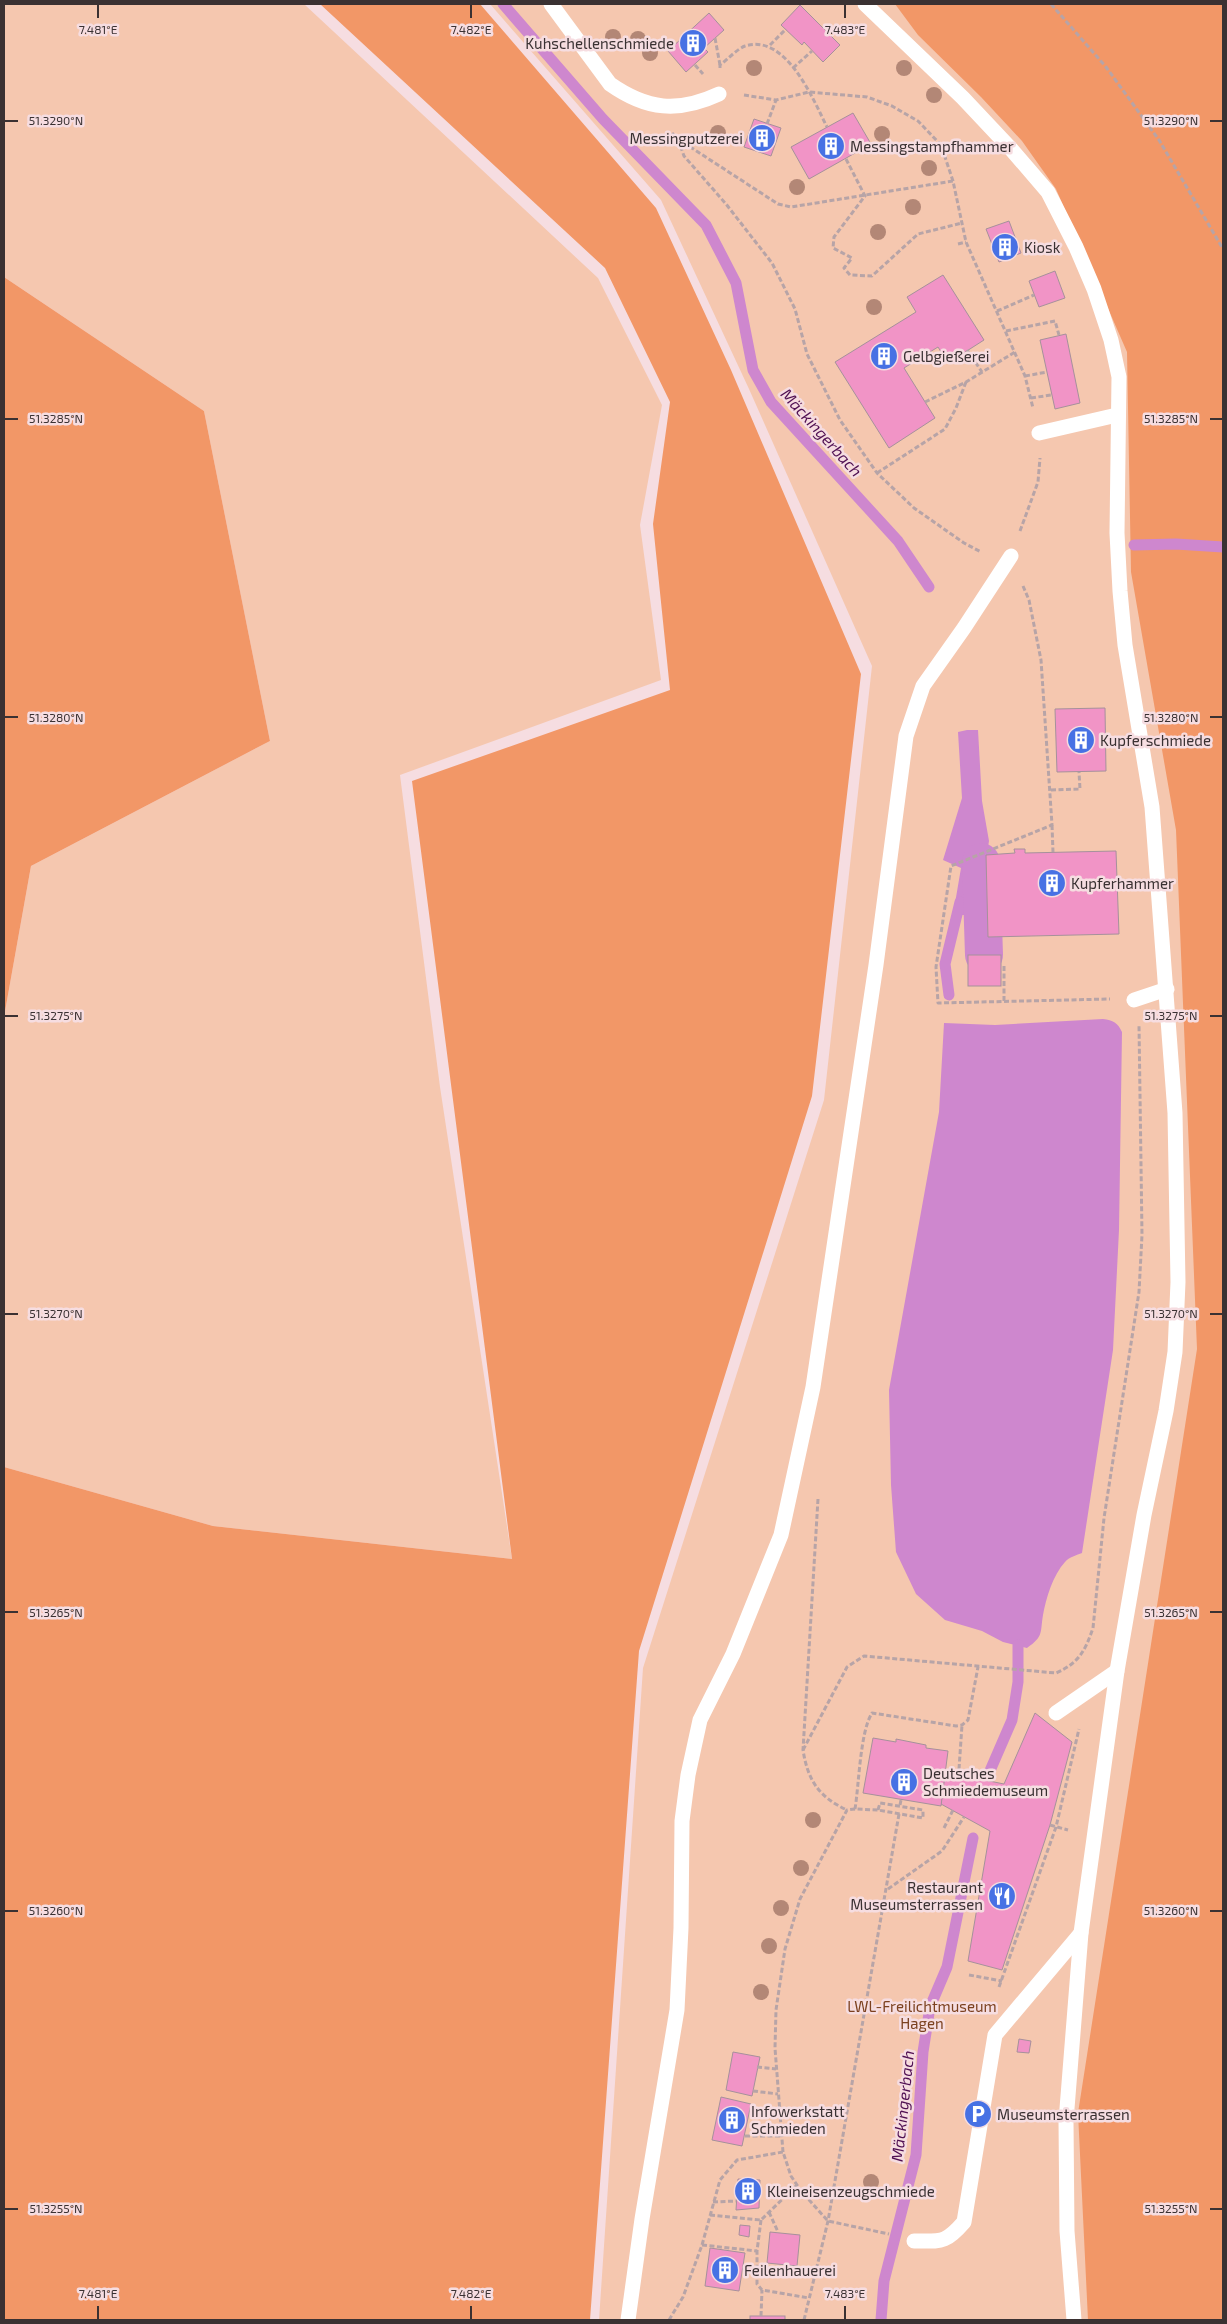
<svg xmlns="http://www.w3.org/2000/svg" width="1227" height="2324" viewBox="0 0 1227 2324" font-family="'Exo 2',sans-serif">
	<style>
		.green { fill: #f5c7af }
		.forest { fill: #f29767 }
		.water { fill: #ce87ce }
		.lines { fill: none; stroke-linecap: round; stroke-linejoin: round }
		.stream { stroke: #ce87ce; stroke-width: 11 }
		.canal { stroke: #ce87ce; stroke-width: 38 }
		.building { fill: #f194c6; stroke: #a6919b }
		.path { stroke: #b7a4a7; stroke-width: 3; stroke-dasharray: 5 2.5; stroke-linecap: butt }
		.service { stroke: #fff; stroke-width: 15 }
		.tree { fill: #b38776 }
		.ticks { fill: none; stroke: #3a3132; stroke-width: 2 }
		.labels { text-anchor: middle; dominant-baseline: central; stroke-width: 5; stroke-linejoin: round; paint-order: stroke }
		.poi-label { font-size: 15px; fill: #3a3132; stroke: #f6dde1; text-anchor: start }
		.park-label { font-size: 15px; fill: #7c411f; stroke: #f6dde1 }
		.water-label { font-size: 16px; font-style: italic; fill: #501052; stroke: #f6dde1 }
		.ticks-label { font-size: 12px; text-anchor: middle; fill: #3a3132; stroke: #f6dde1; stroke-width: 5; stroke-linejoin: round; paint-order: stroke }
	</style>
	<rect width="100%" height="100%" fill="#f6dde1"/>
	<!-- green -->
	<g class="green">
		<path d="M4,4H304L598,278L662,405L640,525L661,680L400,775L440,1087L512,1559L213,1526L4,1467V1017L31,866L270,741L204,411L4,277Z"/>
		<path d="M490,4H1034L1223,274V2320H599L643,1668L824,1100L872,666L749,389L661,200Z"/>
	</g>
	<!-- forest -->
	<g class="forest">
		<path d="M320,4H480L656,208L731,370L861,674L812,1096L639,1651L590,2320H4V1467L213,1526L512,1559L412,781L670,690L653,524L670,402L605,268Z"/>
		<path d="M895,4H1223V2320H1088L1078,2113L1197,1349L1176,830L1131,572L1127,352L1056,189L1022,141L981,97L918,35Z"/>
		<path d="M4,277L204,411L270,741L31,866L4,1017Z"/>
	</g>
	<!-- water -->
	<g class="water">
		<path d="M967,730H978L982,801L989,841L986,859L973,865V915H953L961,868L943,860L962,798L958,732Z"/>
		<path d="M1103,1019C1113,1020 1118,1023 1122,1032L1119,1230L1113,1350L1082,1553C1077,1555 1069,1557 1065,1562C1053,1575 1046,1598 1043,1615C1040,1633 1044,1636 1027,1648L1003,1642L982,1631L945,1620L916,1594L896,1552L891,1485L889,1390L939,1112L944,1023L995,1025Z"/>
	</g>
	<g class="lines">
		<!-- stream -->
		<g class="stream">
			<path d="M503,4L603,119L706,225L736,283L753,370L771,402L898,541L929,587"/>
			<path d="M1134,545L1176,544L1223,547"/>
			<path d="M949,995L945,964L960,902"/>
			<path d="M986,1780L1012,1720L1018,1682V1645"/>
			<path d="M881,2320L884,2281L916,2155L923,2052L930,2007L947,1967L973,1838"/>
		</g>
		<!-- canal -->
		<path class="canal" d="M981,862L984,955"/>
	</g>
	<!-- building -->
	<g class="building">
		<path d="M800,5L840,45L823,62L804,42L802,45L781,25Z"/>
		<path d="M709,13L724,30L704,48L708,52L686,72L668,51Z"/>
		<path d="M853,113L871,144L809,179L791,147Z"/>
		<path d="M754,119L781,128L771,156L744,147Z"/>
		<path d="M1009,221L1021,253L999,262L986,229Z"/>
		<path d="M1055,271L1065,298L1039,307L1029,281Z"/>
		<path d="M943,275L984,340L948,363L938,347L904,368L935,418L889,448L835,362L916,312L907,297Z"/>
		<path d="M1066,334L1080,403L1055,409L1040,340Z"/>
		<path d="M1105,708L1106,771L1057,772L1055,709Z"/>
		<path d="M1014,849H1025V853L1116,851L1119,934L988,937L986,855L1015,853Z"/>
		<rect x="968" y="955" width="33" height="31"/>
		<path d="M1035,1713L1072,1742L1050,1825L1002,1970L968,1961L990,1831L941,1804L945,1772L1004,1784Z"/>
		<path d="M873,1738L896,1742V1739L926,1745V1748L948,1751L941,1806L863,1793Z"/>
		<path d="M1019,2039L1031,2041L1029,2053L1017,2052Z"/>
		<path d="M733,2052L760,2057L752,2096L726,2090Z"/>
		<path d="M721,2097L751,2104L742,2146L712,2140Z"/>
		<path d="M738,2179L760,2180L759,2208L736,2210Z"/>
		<path d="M740,2225L750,2226L749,2237L739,2235Z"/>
		<path d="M770,2232L800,2235L797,2266L767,2263Z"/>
		<path d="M710,2248L745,2253L739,2291L705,2286Z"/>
		<rect x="750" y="2316" width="35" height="4"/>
	</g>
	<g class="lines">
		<!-- path -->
		<g class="path">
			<path d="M1051,4L1106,67L1159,140L1223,249"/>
			<path d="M715,38L720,65"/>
			<path d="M770,45L786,29"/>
			<path d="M695,65L703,74"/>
			<path d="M720,68V65C727,60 737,49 745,46C786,33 813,99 827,127"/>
			<path d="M793,68L812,51"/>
			<path d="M744,95L776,100L809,92L867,97L892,106L918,121L941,145L953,181L966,242L1025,376L1033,408"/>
			<path d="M767,124L776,100"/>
			<path d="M672,133L678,139L778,204L791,207L953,181"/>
			<path d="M678,139L684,156L726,204L772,263L795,309L807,354L840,420L877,473L914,508L964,543L981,552"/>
			<path d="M846,159L865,196L834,237L833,248L852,258L844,268L850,275L872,276L918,234L962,223"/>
			<path d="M958,244L966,242"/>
			<path d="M997,311L1034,295"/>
			<path d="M1006,331L1055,321L1059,335"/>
			<path d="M967,350L982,372"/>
			<path d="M1025,376L1047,372"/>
			<path d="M1031,398L1051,395"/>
			<path d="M925,402L966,382L1015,352"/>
			<path d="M877,473L945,429L956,408L966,382"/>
			<path d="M1020,531L1038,482L1040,458"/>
			<path d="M1023,586L1029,600L1041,660L1052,825L951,866L936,967L938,1003L1110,999"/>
			<path d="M1051,790L1080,789L1079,772"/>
			<path d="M1052,825L1053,852"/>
			<path d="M1004,966V1001"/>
			<path d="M818,1499L803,1750C808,1781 819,1797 847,1810"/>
			<path d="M803,1750L847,1667L864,1656L1056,1673C1079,1663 1085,1651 1093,1628L1104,1518L1139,1292L1142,1235L1139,1025"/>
			<path d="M959,1769L962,1725"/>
			<path d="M900,1805L901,1800"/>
			<path d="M878,1810L880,1803L923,1810V1818L878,1810L855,1809C859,1785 860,1732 872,1713L956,1726L962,1725L968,1720L978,1667"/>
			<path d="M1050,1825L1068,1830"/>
			<path d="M944,1828L953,1810"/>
			<path d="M888,1889L942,1851L964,1817"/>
			<path d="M969,1975L1002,1981"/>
			<path d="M999,1987L1056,1827L1079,1729"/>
			<path d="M757,2067L776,2069"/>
			<path d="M753,2091L778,2094"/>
			<path d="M745,2136H782"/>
			<path d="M783,2152L775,2048L776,2010L785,1949L800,1899L847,1810L855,1809"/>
			<path d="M713,2202L736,2201"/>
			<path d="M769,2212L778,2232"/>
			<path d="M710,2215L761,2220L797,2185"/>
			<path d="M761,2220L757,2251V2284L762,2290L809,2298"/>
			<path d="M702,2245L757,2251"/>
			<path d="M761,2316L762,2290"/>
			<path d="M669,2320L683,2297L702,2245L720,2180L737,2160L783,2152L791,2176L801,2191L828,2221L889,2234"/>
			<path d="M804,2320L828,2221L899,1814"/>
		</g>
		<!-- service -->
		<g class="service">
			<path d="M551,4L610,84C647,110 678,113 719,94"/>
			<path d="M865,4L963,98L1011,149L1048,192L1076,247L1094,289L1111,340L1119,377L1117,533L1120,591L1125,645L1152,807L1175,1113L1178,1282L1175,1352L1166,1411L1144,1515L1117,1671L1081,1933L1066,2121L1067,2231L1074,2320"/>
			<path d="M1039,433L1117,415"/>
			<path d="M1134,1000L1167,989"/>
			<path d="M1056,1713L1117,1671"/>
			<path d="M914,2241C941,2241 945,2244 964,2222L995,2035L1081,1933"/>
			<path d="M628,2320L642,2219L677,2010L681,1928L682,1821L688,1775L700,1720L733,1654L781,1535L813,1387L876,965L906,736L923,686L964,628L1011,556"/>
		</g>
	</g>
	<!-- trees -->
	<g class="tree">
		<circle cx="613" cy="37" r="8"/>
		<circle cx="638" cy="39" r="8"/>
		<circle cx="650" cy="53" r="8"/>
		<circle cx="754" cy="68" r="8"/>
		<circle cx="904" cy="68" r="8"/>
		<circle cx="934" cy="95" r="8"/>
		<circle cx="718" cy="133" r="8"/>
		<circle cx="882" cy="134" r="8"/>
		<circle cx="929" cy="168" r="8"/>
		<circle cx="797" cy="187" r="8"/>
		<circle cx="913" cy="207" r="8"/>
		<circle cx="878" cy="232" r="8"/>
		<circle cx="874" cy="307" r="8"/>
		<circle cx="813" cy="1820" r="8"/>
		<circle cx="801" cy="1868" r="8"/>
		<circle cx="781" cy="1908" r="8"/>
		<circle cx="769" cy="1946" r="8"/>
		<circle cx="761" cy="1992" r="8"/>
		<circle cx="871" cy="2182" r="8"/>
	</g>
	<!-- ticks -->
	<path class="ticks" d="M98,5V18M471,5V18M845,5V18M5,121H18M1210,121H1222M5,419H18M1210,419H1222M5,717H18M1210,717H1222M5,1016H18M1210,1016H1222M5,1314H18M1210,1314H1222M5,1612H18M1210,1612H1222M5,1911H18M1210,1911H1222M5,2209H18M1210,2209H1222M98,2306V2319M471,2306V2319M845,2306V2319"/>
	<!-- icons -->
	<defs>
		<g id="building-disc" transform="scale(1.4375)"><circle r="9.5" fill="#4771e4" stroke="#f6dde1"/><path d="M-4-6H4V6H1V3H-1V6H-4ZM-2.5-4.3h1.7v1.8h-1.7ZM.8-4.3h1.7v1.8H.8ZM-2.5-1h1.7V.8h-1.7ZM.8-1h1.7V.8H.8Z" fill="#fff"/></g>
		<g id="restaurant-disc" transform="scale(1.4375)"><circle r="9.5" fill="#4771e4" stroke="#f6dde1"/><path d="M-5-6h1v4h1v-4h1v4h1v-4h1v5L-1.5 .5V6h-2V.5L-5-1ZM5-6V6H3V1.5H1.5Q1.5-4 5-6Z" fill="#fff"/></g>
		<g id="parking-disc" transform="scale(1.4375)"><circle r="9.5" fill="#4771e4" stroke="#f6dde1"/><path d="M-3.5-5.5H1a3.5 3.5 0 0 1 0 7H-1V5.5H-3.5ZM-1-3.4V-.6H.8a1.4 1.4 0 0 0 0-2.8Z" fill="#fff"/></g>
	</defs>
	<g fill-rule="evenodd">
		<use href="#building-disc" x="693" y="43"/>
		<use href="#building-disc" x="762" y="138"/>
		<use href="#building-disc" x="831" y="146"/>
		<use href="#building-disc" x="1005" y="247"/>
		<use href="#building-disc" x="884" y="356"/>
		<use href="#building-disc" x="1081" y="740"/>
		<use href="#building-disc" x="1052" y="883"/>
		<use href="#building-disc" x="904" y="1782"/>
		<use href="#restaurant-disc" x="1002" y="1896"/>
		<use href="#parking-disc" x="978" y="2114"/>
		<use href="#building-disc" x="732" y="2120"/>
		<use href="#building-disc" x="748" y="2191"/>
		<use href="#building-disc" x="725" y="2270"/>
	</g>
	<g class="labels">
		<!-- poi labels -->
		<g class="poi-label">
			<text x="674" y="43" text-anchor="end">Kuhschellenschmiede</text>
			<text x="743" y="138" text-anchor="end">Messingputzerei</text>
			<text x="850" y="146">Messingstampfhammer</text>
			<text x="1024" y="247">Kiosk</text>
			<text x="903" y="356">Gelbgießerei</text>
			<text x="1100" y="740">Kupferschmiede</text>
			<text x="1071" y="883">Kupferhammer</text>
			<text x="923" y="1773">Deutsches<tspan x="923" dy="17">Schmiedemuseum</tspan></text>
			<text x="983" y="1887" text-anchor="end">Restaurant<tspan x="983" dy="17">Museumsterrassen</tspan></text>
			<text x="751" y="2111">Infowerkstatt<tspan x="751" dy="17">Schmieden</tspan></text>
			<text x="997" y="2114">Museumsterrassen</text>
			<text x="767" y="2191">Kleineisenzeugschmiede</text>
			<text x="744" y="2270">Feilenhauerei</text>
		</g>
		<!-- park labels -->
		<g class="park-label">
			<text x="922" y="2006">LWL-Freilichtmuseum<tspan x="922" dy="17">Hagen</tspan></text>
		</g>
		<!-- water labels -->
		<g class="water-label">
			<text transform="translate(822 432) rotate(48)">Mäckingerbach</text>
			<text transform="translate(902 2106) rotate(-84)">Mäckingerbach</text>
		</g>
	</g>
	<g class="ticks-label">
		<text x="98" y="34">7.481°E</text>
		<text x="471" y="34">7.482°E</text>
		<text x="845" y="34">7.483°E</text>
		<text x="56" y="125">51.3290°N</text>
		<text x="1171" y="125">51.3290°N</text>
		<text x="56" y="423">51.3285°N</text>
		<text x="1171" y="423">51.3285°N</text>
		<text x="56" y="722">51.3280°N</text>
		<text x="1171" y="722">51.3280°N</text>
		<text x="56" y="1020">51.3275°N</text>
		<text x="1171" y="1020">51.3275°N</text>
		<text x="56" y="1318">51.3270°N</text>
		<text x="1171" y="1318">51.3270°N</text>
		<text x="56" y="1617">51.3265°N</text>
		<text x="1171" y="1617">51.3265°N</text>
		<text x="56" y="1915">51.3260°N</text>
		<text x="1171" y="1915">51.3260°N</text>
		<text x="56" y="2213">51.3255°N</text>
		<text x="1171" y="2213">51.3255°N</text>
		<text x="98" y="2298">7.481°E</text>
		<text x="471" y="2298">7.482°E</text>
		<text x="845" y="2298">7.483°E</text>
	</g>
	<!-- border -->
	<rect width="1227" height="2324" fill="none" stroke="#3a3132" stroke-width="10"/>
</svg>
